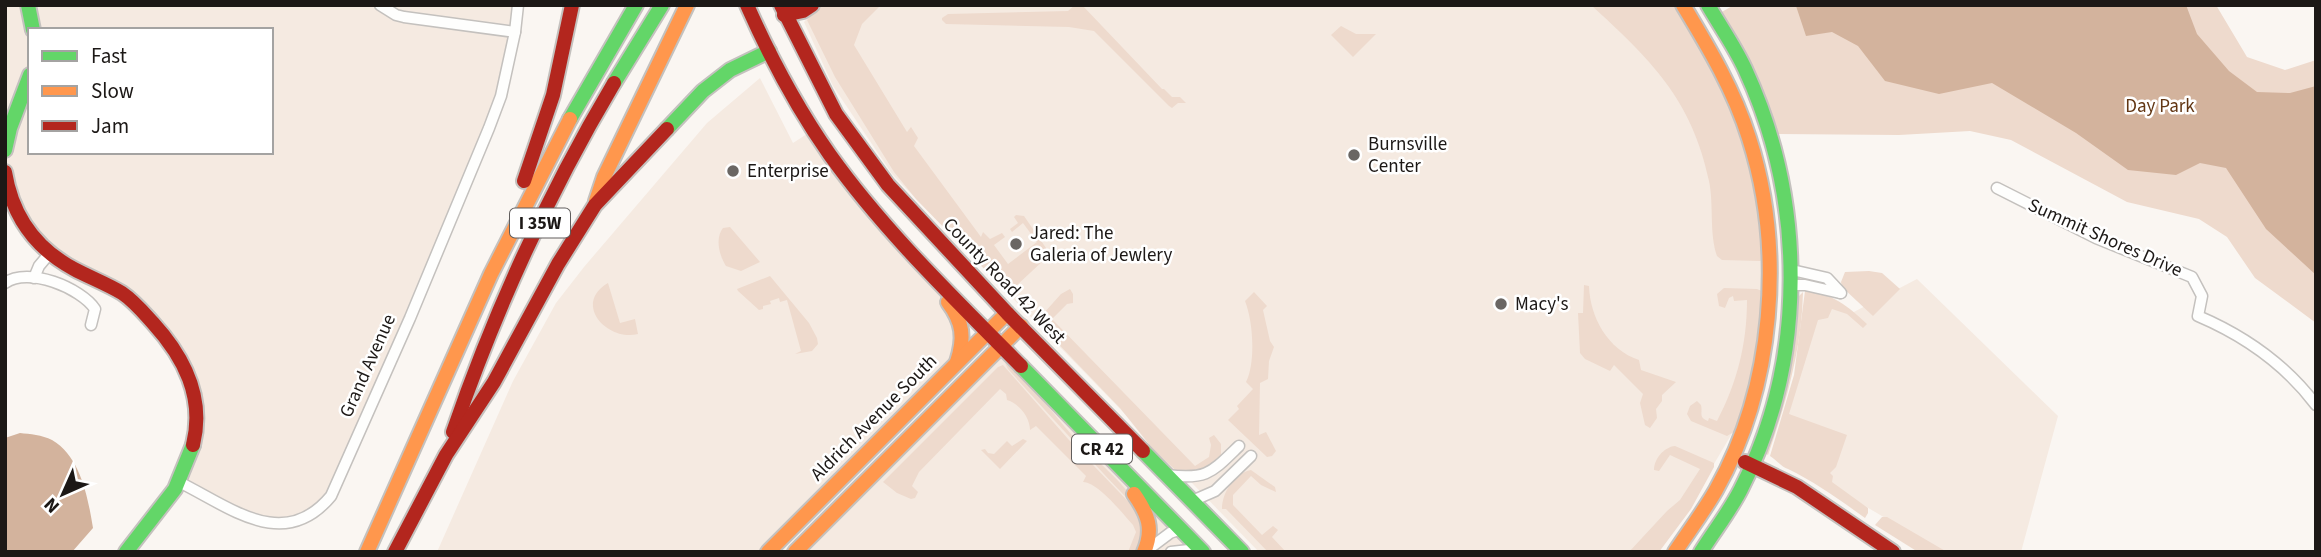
<svg xmlns="http://www.w3.org/2000/svg" width="2321" height="557" viewBox="0 0 2321 557" font-family="'Source Sans 3',sans-serif">
	<style>
		.built { fill: #f5eae1; fill-rule: evenodd }
		.green { fill: #eedacd }
		.water { fill: #d3b39d }
		.lines { fill: none; stroke-linecap: round; stroke-linejoin: round }
		.street-casing { stroke: #c4c1be; stroke-width: 13 }
		.fast-casing { stroke: #c4c1be; stroke-width: 18 }
		.slow-casing { stroke: #c4c1be; stroke-width: 18 }
		.jam-casing { stroke: #c4c1be; stroke-width: 18 }
		.street { stroke: #fefefd; stroke-width: 10 }
		.fast { stroke: #63d668; stroke-width: 14 }
		.slow { stroke: #ff974d; stroke-width: 14 }
		.jam { stroke: #b3261e; stroke-width: 14 }
		.poi-dot { fill: #6a6663; stroke: #fff; stroke-width: 2.5 }
		.labels { text-anchor: middle; dominant-baseline: central; stroke-width: 5; stroke-linejoin: round; paint-order: stroke }
		.shield { fill: #fff; stroke: #605d5c; stroke-width: 2 }
		.shield-label { font-size: 18px; font-weight: bold; fill: #1c1816 }
		.park-label { font-size: 19px; fill: #623613; stroke: #fff }
		.poi-label { font-size: 19px; fill: #1c1816; stroke: #fff; text-anchor: start }
		.street-label { font-size: 19px; fill: #1c1816; stroke: #fff }
	</style>
	<rect width="100%" height="100%" fill="#faf6f2"/>
	<!-- built -->
	<g class="built">
		<path d="M5,5H518L501,96L331,496L303,520L261,523L179,482L192,452L194,387L135,304L38,244L5,173ZM30,30H271V152H30Z"/>
		<path d="M820,5H1672L1763,253V298L1734,430L1701,486L1656,552H1259L892,174L833,86L804,22Z"/>
		<path d="M760,78L793,143L813,130L957,314V362L768,552H437L513,381L556,303L584,267L707,123Z"/>
		<path d="M1917,279L2058,416L2021,552H1943L1775,453L1822,303L1850,314Z"/>
		<path d="M1001,346L1203,552H795Z"/>
	</g>
	<!-- green -->
	<g class="green">
		<path d="M821,5H881L862,24L854,45L907,132L911,127L918,138L914,146L981,237L983,232L990,239L1002,233L1005,237L994,245L1008,264L1037,242L1023,223L1012,232L1010,229L1018,223L1014,217L1016,215L1024,216L1046,248L1047,254L1045,259L1016,286L1003,288L916,199L894,172L835,77L807,20Z"/>
		<path d="M1075,5H1082L1162,89H1164L1172,97H1180L1186,103H1178L1172,108L1169,106L1094,31L1069,27L946,24L942,20V18L948,14L1068,11Z"/>
		<path d="M1591,5H1674C1719,65 1748,135 1761,209C1763,225 1763,242 1764,258L1760,261L1722,260L1717,256C1709,233 1714,205 1709,181C1692,99 1650,59 1591,5Z"/>
		<path d="M1734,5H2216L2247,57L2285,70L2316,60V323L2255,278L2227,237L2199,219L2127,202L2011,140L1970,131L1899,135L1776,134C1762,91 1743,52 1720,13Z"/>
		<path d="M1341,26L1356,34H1376L1353,57L1331,35Z"/>
		<path d="M730,227L760,262L741,271L726,266C719,255 715,238 723,228Z"/>
		<path d="M1869,271L1882,273L1900,289L1873,316L1842,287L1841,282L1845,272Z"/>
		<path d="M770,276L809,323L817,338L818,344L812,351L795,354L801,351L787,300L780,302L779,298L770,301L771,304L763,306V309L759,310L738,291L737,289Z"/>
		<path d="M608,283L620,323L635,319L638,334C608,342 572,304 608,283Z"/>
		<path d="M1584,285L1589,286C1590,317 1608,350 1639,360L1641,370L1676,382L1662,395V401L1656,409L1657,418L1650,428L1645,425L1640,403L1643,394L1614,365L1610,371L1585,359L1580,353L1578,313H1583Z"/>
		<path d="M1724,288L1757,289L1764,292L1757,361L1737,430L1727,436L1691,421L1687,414L1690,406L1697,401L1701,405C1703,413 1698,417 1708,421L1709,418L1717,421C1737,383 1747,344 1747,300L1734,301L1733,296L1729,298L1725,308L1719,306L1717,294Z"/>
		<path d="M1070,289L1073,294V303L1067,304L1052,319L1195,466L1209,457L1211,445L1209,438L1214,435L1221,444V456L1206,471L1181,472L1175,470L1152,448L1120,408L1047,332L1044,313L1061,294Z"/>
		<path d="M1805,291C1832,293 1848,306 1867,324L1863,328L1847,314L1832,309L1828,318L1818,320L1789,414L1847,435L1836,467L1830,473L1833,476L1832,482L1868,508V513L1865,518C1840,500 1815,482 1788,469C1782,467 1776,460 1770,456L1794,375Z"/>
		<path d="M1254,292L1267,306L1263,310L1270,341L1274,347L1269,361L1268,379L1260,383L1259,435L1266,432L1276,451L1272,456L1267,457L1228,420L1239,409L1237,406L1253,389L1246,382C1256,362 1253,321 1245,301Z"/>
		<path d="M1803,292C1802,348 1786,403 1768,455L1764,452L1791,356L1798,297Z"/>
		<path d="M1005,363C1031,382 1050,410 1071,434C1093,460 1128,483 1142,514C1097,467 1052,418 1008,369Z"/>
		<path d="M1003,365L1069,440L1145,519L1138,552H1128L1136,532L1133,525C1122,513 1099,483 1083,482L1086,476L1036,426L1030,430C1030,418 1020,404 1007,400L1006,394L1000,389L919,472L912,486L918,492L915,498L911,499L897,493L883,482L998,367Z"/>
		<path d="M1023,439L1027,441L1000,469L981,450L985,449L988,453L994,454L1007,441L1012,446Z"/>
		<path d="M1675,446L1714,463V467L1691,509L1659,552H1629L1667,511L1680,500L1700,469L1670,455L1659,471L1654,470C1654,459 1664,447 1675,446Z"/>
		<path d="M1251,470L1275,487L1276,492L1261,485L1251,476L1233,495V505L1262,535L1273,526L1278,530L1272,537L1286,552H1268L1226,509H1222C1222,493 1234,473 1251,470Z"/>
		<path d="M1882,517H1887L1947,552H1918L1875,525Z"/>
	</g>
	<!-- water -->
	<g class="water">
		<path d="M2186,5L2197,34L2229,71L2257,92L2290,93L2316,86V275L2266,229L2226,168L2200,163L2176,175L2128,170L2076,133L1992,83L1939,94L1885,81L1858,46L1832,32L1806,36L1796,6Z"/>
		<path d="M20,433C30,434 42,435 52,440C81,457 88,498 93,528L72,552H5V438Z"/>
	</g>
	<g class="lines">
		<!-- street casing -->
		<g class="street-casing">
			<g id="street">
				<path d="M380,5L396,15L404,17L515,32"/>
				<path d="M1997,188L2096,238L2192,277L2202,296L2198,316C2245,336 2285,364 2316,405"/>
				<path d="M1792,270L1827,278L1841,293"/>
				<path d="M34,278L39,266L49,254"/>
				<path d="M5,283C28,266 81,288 95,309L91,325"/>
				<path d="M1793,285H1805L1840,293"/>
				<path d="M1167,475C1207,480 1211,473 1239,446"/>
				<path d="M179,482C230,507 284,553 331,496L410,318L489,128L501,96L515,32L518,5"/>
				<path d="M1192,501L1215,491L1251,456"/>
				<path d="M1146,551L1170,533L1181,529"/>
				<path d="M1171,552L1189,550L1198,552"/>
			</g>
		</g>
		<!-- fast casing -->
		<g class="fast-casing">
			<g id="fast">
				<path d="M28,5L33,30"/>
				<path d="M614,83L662,5"/>
				<path d="M570,119L636,5"/>
				<path d="M667,129L703,91L730,70L769,51"/>
				<path d="M5,150L10,128L30,75"/>
				<path d="M1021,366L1203,552"/>
				<path d="M1143,451L1242,552"/>
				<path d="M126,552L175,489L193,445"/>
				<path d="M1701,552C1714,531 1730,511 1741,489C1807,360 1806,201 1745,69C1735,47 1720,26 1708,5"/>
			</g>
		</g>
		<!-- slow casing -->
		<g class="slow-casing">
			<g id="slow">
				<path d="M596,201L604,177L687,5"/>
				<path d="M948,302C963,322 965,338 957,362"/>
				<path d="M1134,494C1148,514 1154,529 1144,552"/>
				<path d="M367,552L491,274L570,119"/>
				<path d="M768,552L1007,313"/>
				<path d="M795,552L1021,326"/>
				<path d="M1675,552C1689,531 1704,511 1716,490C1774,387 1785,250 1749,138C1734,90 1709,48 1683,5"/>
			</g>
		</g>
		<!-- jam casing -->
		<g class="jam-casing">
			<g id="jam">
				<path d="M747,5C770,57 797,108 830,155C885,232 954,298 1021,366"/>
				<path d="M781,5L836,114L888,185L1007,313L1143,451"/>
				<path d="M784,15L803,11L812,5"/>
				<path d="M5,172C12,215 35,248 74,269C89,277 107,284 122,293C134,301 143,312 153,323C184,357 205,397 193,445"/>
				<path d="M524,181L553,95L572,5"/>
				<path d="M453,432C495,310 548,194 614,83"/>
				<path d="M1745,462L1797,487L1893,552"/>
				<path d="M395,552L446,455L494,382L558,264L595,205L667,129"/>
			</g>
		</g>
		<!-- street -->
		<use href="#street" class="street"/>
		<!-- fast -->
		<use href="#fast" class="fast"/>
		<!-- slow -->
		<use href="#slow" class="slow"/>
		<!-- jam -->
		<use href="#jam" class="jam"/>
	</g>
	<!-- markers -->
	<g class="poi-dot">
		<circle cx="1354" cy="155" r="7"/>
		<circle cx="733" cy="171" r="7"/>
		<circle cx="1016" cy="244" r="7"/>
		<circle cx="1501" cy="304" r="7"/>
	</g>
	<g class="labels">
		<!-- shield labels -->
		<g class="shield">
			<rect x="510" y="208.5" width="60" height="29" rx="5"/>
			<rect x="1072" y="434.5" width="60" height="29" rx="5"/>
		</g>
		<g class="shield-label">
			<text x="540" y="223">I 35W</text>
			<text x="1102" y="449">CR 42</text>
		</g>
		<!-- park labels -->
		<g class="park-label">
			<text x="2160" y="106">Day Park</text>
		</g>
		<!-- poi labels -->
		<g class="poi-label">
			<text x="1368" y="144">Burnsville<tspan x="1368" dy="22">Center</tspan></text>
			<text x="747" y="171">Enterprise</text>
			<text x="1030" y="233">Jared: The<tspan x="1030" dy="22">Galeria of Jewlery</tspan></text>
			<text x="1515" y="304">Macy's</text>
		</g>
		<!-- street labels -->
		<g class="street-label">
			<text transform="translate(2105 238) rotate(24)">Summit Shores Drive</text>
			<text transform="translate(1004 281) rotate(46)">County Road 42 West</text>
			<text transform="translate(368 366) rotate(-66)">Grand Avenue</text>
			<text transform="translate(874 418) rotate(-45)">Aldrich Avenue South</text>
		</g>
	</g>
	<!-- border -->
	<rect width="2321" height="557" fill="none" stroke="#1c1816" stroke-width="14"/>
	<!-- legend -->
	<rect x="28" y="28" width="245" height="126" fill="#ffffff" stroke="#a4a3a2" stroke-width="2"/>
	<rect x="42" y="51" width="35" height="10" fill="#63d668" stroke="#a4a3a2" stroke-width="2"/>
	<text x="91" y="63" font-size="21" fill="#1c1816">Fast</text>
	<rect x="42" y="86" width="35" height="10" fill="#ff974d" stroke="#a4a3a2" stroke-width="2"/>
	<text x="91" y="98" font-size="21" fill="#1c1816">Slow</text>
	<rect x="42" y="121" width="35" height="10" fill="#b3261e" stroke="#a4a3a2" stroke-width="2"/>
	<text x="91" y="133" font-size="21" fill="#1c1816">Jam</text>
	<!-- north arrow -->
	<g transform="translate(63 494) rotate(225)" stroke="#ffffff" stroke-width="5" paint-order="stroke">
	<path d="M0-5L12 26L0 18L-12 26Z" fill="#1c1816"/>
	<text y="-10" font-size="19" font-weight="bold" text-anchor="middle" fill="#1c1816">N</text>
	</g>
</svg>
